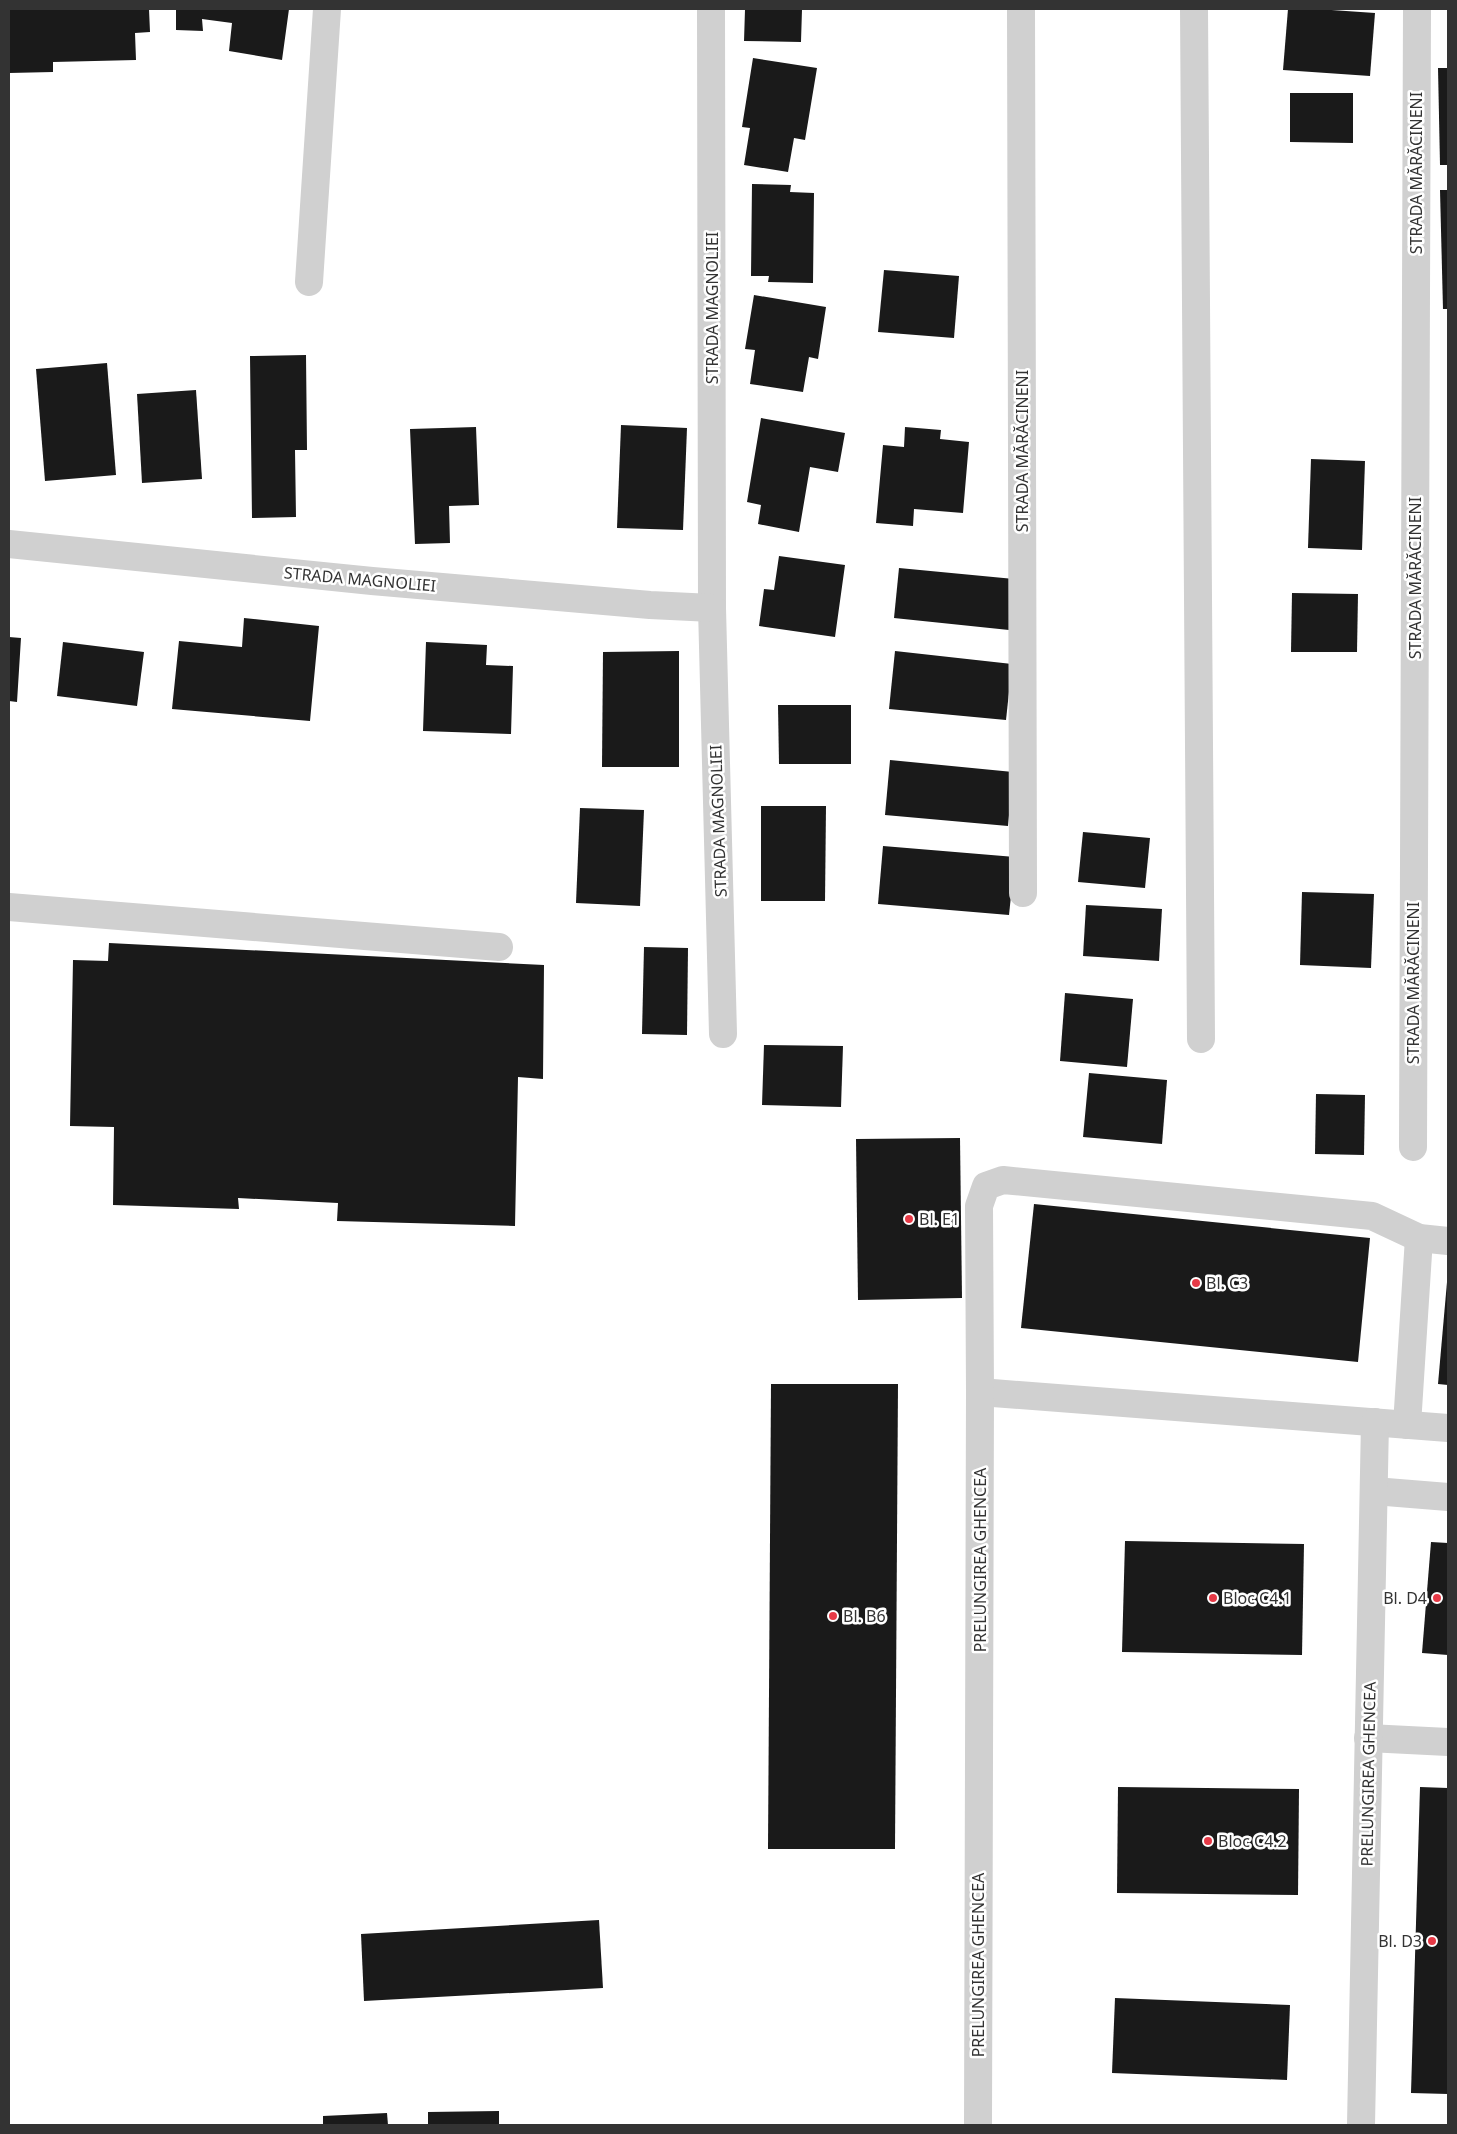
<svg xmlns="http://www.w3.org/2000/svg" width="1457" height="2134" viewBox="0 0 1457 2134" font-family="'Noto Sans',sans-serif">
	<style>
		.building { fill: #1a1a1a }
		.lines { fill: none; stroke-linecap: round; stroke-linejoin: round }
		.minor { stroke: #d0d0d0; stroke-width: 28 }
		.poi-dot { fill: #e63946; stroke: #fff; stroke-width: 2 }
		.labels { text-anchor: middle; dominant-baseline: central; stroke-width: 5; stroke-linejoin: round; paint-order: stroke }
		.street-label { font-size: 16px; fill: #333; stroke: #fff }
		.poi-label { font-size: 16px; fill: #333; stroke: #fff; text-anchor: start }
	</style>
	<rect width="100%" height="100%" fill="#fff"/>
	<!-- building -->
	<g class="building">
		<path d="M9,9H149L150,32L135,33L136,60L53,62V72L9,73Z"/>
		<path d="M176,9H289L282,60L229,51L232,23L202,19L203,31L176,30Z"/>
		<path d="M745,9H802L801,42L744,41Z"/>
		<path d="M1288,9H1317L1375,13L1370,76L1283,70Z"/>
		<path d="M753,58L817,68L805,140L794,138L788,172L744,165L750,128L742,127Z"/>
		<path d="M1438,68H1448V165H1440Z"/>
		<path d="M1290,93H1353V143L1290,142Z"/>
		<path d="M752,184L791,185L790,192L814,193L813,283L768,282L769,276H751Z"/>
		<path d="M1440,190H1448V309H1443Z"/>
		<path d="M884,270L959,276L954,338L878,332Z"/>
		<path d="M754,295L826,307L818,359L809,357L803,392L750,384L755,350L745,349Z"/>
		<path d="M306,355L307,450H295L296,517L252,518L250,356Z"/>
		<path d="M107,363L116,475L45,481L36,369Z"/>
		<path d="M196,390L202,479L142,483L137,394Z"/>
		<path d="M761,418L845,433L838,472L810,467L799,532L758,524L761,505L747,502Z"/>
		<path d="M621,425L687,428L683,530L617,528Z"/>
		<path d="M476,427L479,505L449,506L450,543L415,544L410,429Z"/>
		<path d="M905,427L941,430L940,439L969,442L963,513L914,509L913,526L876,523L883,445L904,447Z"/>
		<path d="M1311,459L1365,461L1362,550L1308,548Z"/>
		<path d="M779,556L845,565L835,637L759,626L764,589L774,590Z"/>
		<path d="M899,568L1014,579L1009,630L894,618Z"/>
		<path d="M1292,593L1358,594L1357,652H1291Z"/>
		<path d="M244,618L319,626L310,721L172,709L179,641L242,647Z"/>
		<path d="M9,637L21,638L17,702L9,701Z"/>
		<path d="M63,642L144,652L137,706L57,696Z"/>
		<path d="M426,642L487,645L486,665L513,666L511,734L423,731Z"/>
		<path d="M679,651V767H602L603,652Z"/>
		<path d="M895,651L1012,664L1006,720L889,709Z"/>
		<path d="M778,705H851V764H779Z"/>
		<path d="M890,760L1013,772L1008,826L885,815Z"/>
		<path d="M761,806H826L825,901H761Z"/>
		<path d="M580,808L644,810L640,906L576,903Z"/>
		<path d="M1083,832L1150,838L1145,888L1078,882Z"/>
		<path d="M883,846L1015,857L1009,915L878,904Z"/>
		<path d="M1302,892L1374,894L1371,968L1300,965Z"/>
		<path d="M1086,905L1162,909L1159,961L1083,956Z"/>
		<path d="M109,943L544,965L543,1079L518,1077L515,1226L337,1221L338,1203L238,1198L239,1209L113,1205L114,1127L70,1126L73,960L108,961Z"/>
		<path d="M644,947L688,948L687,1035L642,1034Z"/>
		<path d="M1065,993L1133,999L1127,1067L1060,1061Z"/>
		<path d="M764,1045L843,1046L841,1107L762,1105Z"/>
		<path d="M1089,1073L1167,1080L1162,1144L1083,1137Z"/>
		<path d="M1316,1094L1365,1095L1364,1155L1315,1154Z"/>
		<path d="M960,1138L962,1298L858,1300L856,1139Z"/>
		<path d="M1034,1204L1370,1238L1358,1362L1021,1328Z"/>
		<path d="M1447,1282H1448V1385L1438,1384Z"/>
		<path d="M771,1384H898L895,1849H768Z"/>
		<path d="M1125,1541L1304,1544L1302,1655L1122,1652Z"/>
		<path d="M1431,1542L1448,1543V1655L1422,1653Z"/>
		<path d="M1118,1787L1299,1789L1298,1895L1117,1893Z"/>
		<path d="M1420,1787L1448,1788V2094L1411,2093Z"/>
		<path d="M599,1920L603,1988L364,2001L361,1934Z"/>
		<path d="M1115,1998L1290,2005L1287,2080L1112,2073Z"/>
		<path d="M499,2111V2125H428V2112Z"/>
		<path d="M387,2113L388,2125H323V2116Z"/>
	</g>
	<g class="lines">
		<!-- minor -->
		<g class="minor">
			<path d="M711,9L712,608L723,1034"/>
			<path d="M1021,9L1023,893"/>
			<path d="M1194,9L1201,1039"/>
			<path d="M309,282L327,9"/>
			<path d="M9,544L372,581L650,605L712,608"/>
			<path d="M9,907L499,947"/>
			<path d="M1413,1147L1417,9"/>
			<path d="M980,1392L1448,1428"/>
			<path d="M1407,1425L1419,1238"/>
			<path d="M1374,1491L1448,1497"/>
			<path d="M1368,1738L1448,1742"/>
			<path d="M978,2125L980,1392L979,1206L986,1186L1003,1180L1372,1216L1419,1238L1448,1241"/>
			<path d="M1361,2125L1375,1422"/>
		</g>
	</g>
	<!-- markers -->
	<g class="poi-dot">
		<circle cx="909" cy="1219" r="5"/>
		<circle cx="1196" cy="1283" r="5"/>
		<circle cx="1213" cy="1598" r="5"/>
		<circle cx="1437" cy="1598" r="5"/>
		<circle cx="833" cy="1616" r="5"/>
		<circle cx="1208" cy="1841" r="5"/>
		<circle cx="1432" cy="1941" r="5"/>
	</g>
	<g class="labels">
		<!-- street labels -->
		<g class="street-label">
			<text transform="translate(1416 173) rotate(-90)">STRADA MĂRĂCINENI</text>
			<text transform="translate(712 308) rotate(-90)">STRADA MAGNOLIEI</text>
			<text transform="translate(1022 451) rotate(-90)">STRADA MĂRĂCINENI</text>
			<text transform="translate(1415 578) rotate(-90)">STRADA MĂRĂCINENI</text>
			<text transform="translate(360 579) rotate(5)">STRADA MAGNOLIEI</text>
			<text transform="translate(718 821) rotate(-92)">STRADA MAGNOLIEI</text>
			<text transform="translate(1413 983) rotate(-90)">STRADA MĂRĂCINENI</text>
			<text transform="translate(980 1560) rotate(-90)">PRELUNGIREA GHENCEA</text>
			<text transform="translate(1368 1774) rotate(-89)">PRELUNGIREA GHENCEA</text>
			<text transform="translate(978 1965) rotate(-90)">PRELUNGIREA GHENCEA</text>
		</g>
		<!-- poi labels -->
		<g class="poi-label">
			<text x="919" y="1219">Bl. E1</text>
			<text x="1206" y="1283">Bl. C3</text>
			<text x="1223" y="1598">Bloc C4.1</text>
			<text x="1427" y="1598" text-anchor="end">Bl. D4</text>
			<text x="843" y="1616">Bl. B6</text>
			<text x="1218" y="1841">Bloc C4.2</text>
			<text x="1422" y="1941" text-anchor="end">Bl. D3</text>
		</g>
	</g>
	<!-- border -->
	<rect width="1457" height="2134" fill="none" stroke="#333333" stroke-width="20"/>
</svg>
